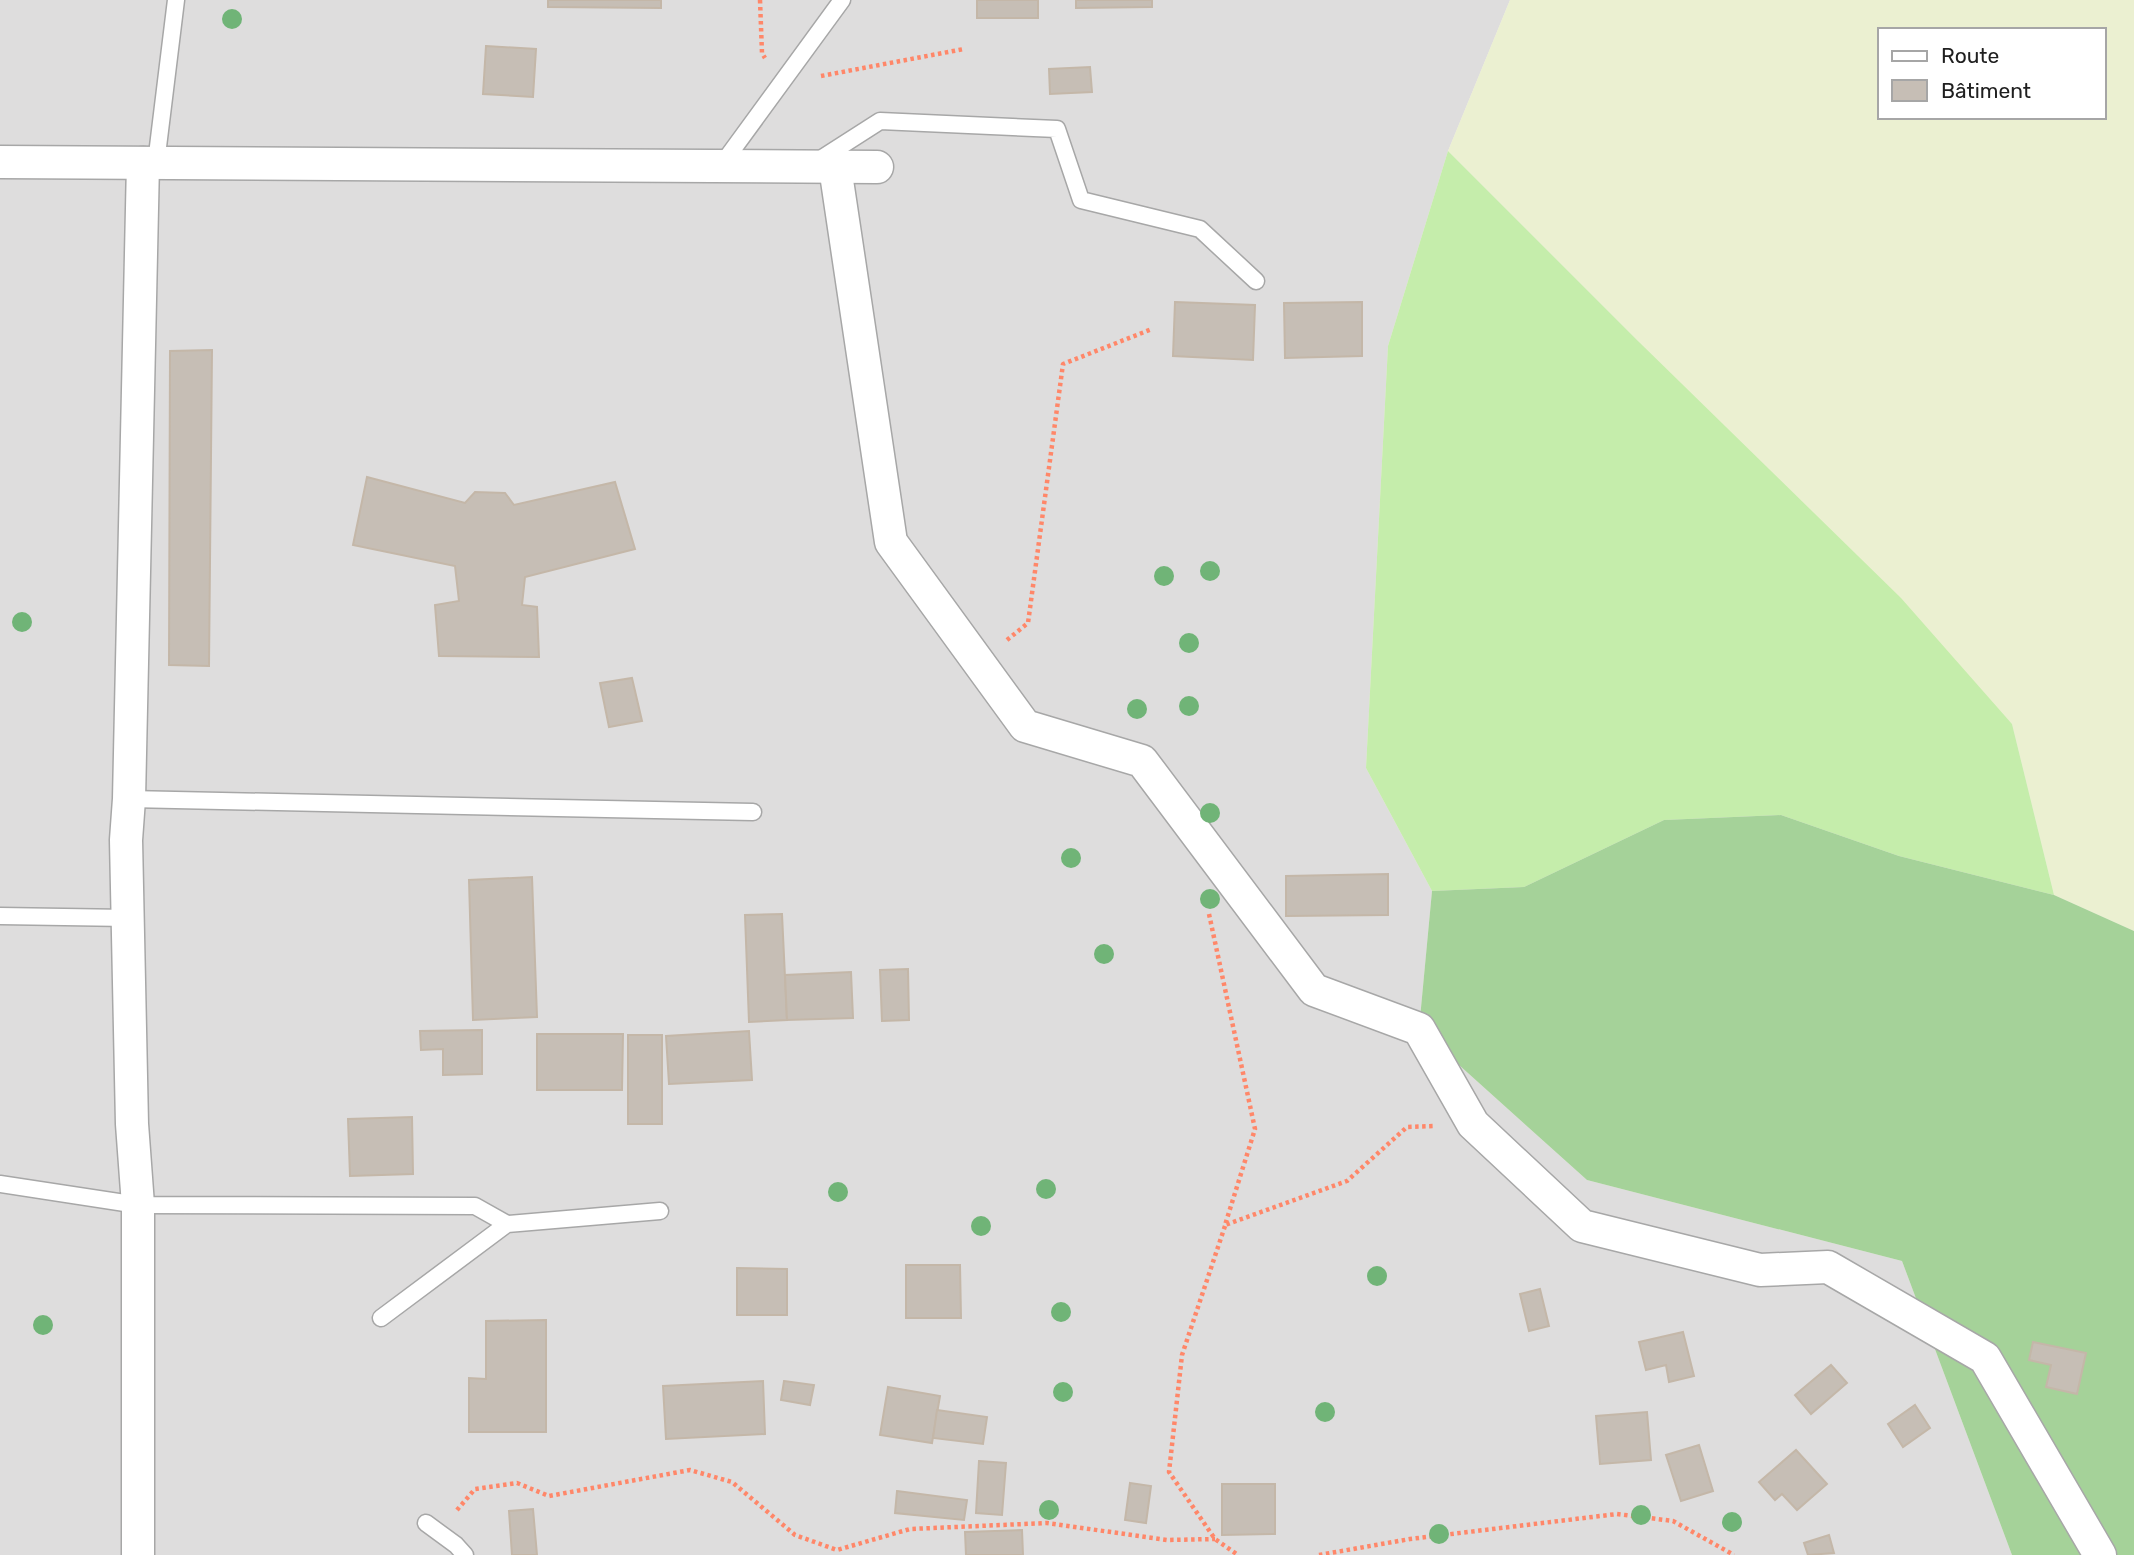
<svg xmlns="http://www.w3.org/2000/svg" width="2134" height="1555" viewBox="0 0 2134 1555" font-family="Rubik,sans-serif">
	<style>
		.residential { fill: #dedddd }
		.farmland { fill: #ebf0d1; fill-rule: evenodd }
		.grass { fill: #c5edab }
		.forest { fill: #a5d299 }
		.building { fill: #c6beb5; stroke: #c4b7a8; stroke-width: 2 }
		.lines { fill: none; stroke-linecap: round; stroke-linejoin: round }
		.lane-casing { stroke: #a7a7a7; stroke-width: 19 }
		.street-casing { stroke: #a7a7a7; stroke-width: 35 }
		.path { stroke: #ff8769; stroke-width: 4.5; stroke-dasharray: 3.5 3.5; stroke-linecap: butt }
		.lane { stroke: #fff; stroke-width: 16 }
		.street { stroke: #fff; stroke-width: 32 }
		.tree { fill: #70b477 }
	</style>
	<rect width="100%" height="100%" fill="#f1eee6"/>
	<!-- residential -->
	<path class="residential" d="M0,0H1510L1448,151L1388,346L1366,768L1432,891L1419,1029L1587,1180L1902,1261L2012,1555H0Z"/>
	<!-- farmland -->
	<path class="farmland" d="M1510,0H2134V931L2054,895L2012,724L1638,341L1448,151ZM1880,30H2104V117H1880Z"/>
	<!-- grass -->
	<path class="grass" d="M1448,151L1638,341L1901,598L2012,724L2054,895L1899,856L1781,815L1664,820L1524,887L1432,891L1366,768L1388,346Z"/>
	<!-- forest -->
	<path class="forest" d="M1781,815L1899,856L2054,895L2134,931V1555H2012L1902,1261L1587,1180L1419,1029L1432,891L1524,887L1664,820Z"/>
	<!-- building -->
	<g class="building">
		<path d="M548,0H661V8L548,7Z"/>
		<rect x="977" y="0" width="61" height="18"/>
		<path d="M1076,0H1152V7L1076,8Z"/>
		<path d="M486,46L536,49L533,97L483,94Z"/>
		<path d="M1090,67L1092,92L1050,94L1049,69Z"/>
		<path d="M1175,302L1255,305L1253,360L1173,356Z"/>
		<path d="M1362,302V356L1285,358L1284,303Z"/>
		<path d="M212,350L209,666L169,665L170,351Z"/>
		<path d="M367,477L465,503L475,492L505,493L514,505L615,482L635,549L525,577L522,605L537,607L539,657L439,656L435,605L459,601L455,566L353,545Z"/>
		<path d="M632,678L642,721L609,727L600,683Z"/>
		<path d="M1388,874V915L1286,916V876Z"/>
		<path d="M532,877L537,1017L473,1020L469,880Z"/>
		<path d="M782,914L787,1020L749,1022L745,915Z"/>
		<path d="M908,969L909,1020L882,1021L880,970Z"/>
		<path d="M851,972L853,1018L787,1020L785,975Z"/>
		<path d="M482,1030V1074L443,1075V1049L421,1050L420,1031Z"/>
		<path d="M749,1031L752,1080L669,1084L666,1036Z"/>
		<path d="M537,1034H623L622,1090H537Z"/>
		<rect x="628" y="1035" width="34" height="89"/>
		<path d="M412,1117L413,1174L350,1176L348,1119Z"/>
		<path d="M906,1265H960L961,1318H906Z"/>
		<path d="M737,1268L787,1269V1315H737Z"/>
		<path d="M1540,1289L1549,1326L1529,1331L1520,1294Z"/>
		<path d="M546,1320V1432H469V1378L486,1379V1321Z"/>
		<path d="M1683,1332L1694,1376L1669,1382L1666,1365L1646,1370L1639,1342Z"/>
		<path d="M2033,1342L2086,1353L2077,1394L2046,1387L2051,1365L2029,1360Z"/>
		<path d="M1831,1365L1847,1383L1811,1414L1795,1395Z"/>
		<path d="M763,1381L765,1434L666,1439L663,1386Z"/>
		<path d="M784,1381L814,1385L810,1405L781,1400Z"/>
		<path d="M888,1387L940,1396L932,1443L880,1435Z"/>
		<path d="M1915,1405L1930,1428L1903,1447L1888,1424Z"/>
		<path d="M937,1410L987,1417L983,1444L933,1438Z"/>
		<path d="M1647,1412L1651,1460L1600,1464L1596,1416Z"/>
		<path d="M1699,1445L1713,1491L1681,1501L1666,1455Z"/>
		<path d="M1796,1450L1827,1484L1797,1510L1782,1494L1775,1500L1759,1482Z"/>
		<path d="M979,1461L1006,1463L1002,1515L976,1513Z"/>
		<path d="M1130,1483L1151,1486L1146,1523L1125,1520Z"/>
		<path d="M1222,1484H1275V1534L1222,1535Z"/>
		<path d="M897,1491L967,1500L964,1520L895,1513Z"/>
		<path d="M533,1509L537,1555H512L509,1511Z"/>
		<path d="M1022,1530L1023,1555H966L965,1532Z"/>
		<path d="M1829,1535L1834,1553L1808,1555L1804,1543Z"/>
	</g>
	<g class="lines">
		<!-- lane casing -->
		<g class="lane-casing">
			<g id="lane">
				<path d="M816,162L880,121L1057,129L1081,200L1200,229L1256,281"/>
				<path d="M156,163L176,0"/>
				<path d="M720,167L842,0"/>
				<path d="M129,799L753,812"/>
				<path d="M0,916L128,918"/>
				<path d="M0,1184L138,1205L475,1206L507,1224"/>
				<path d="M381,1318L507,1224L660,1211"/>
				<path d="M426,1523L456,1545L465,1555"/>
			</g>
		</g>
		<!-- street casing -->
		<g class="street-casing">
			<g id="street">
				<path d="M0,162L877,167"/>
				<path d="M835,167L891,542L1025,726L1142,761L1314,990L1419,1029L1473,1124L1582,1226L1760,1270L1828,1267L1985,1358L2100,1555"/>
				<path d="M138,1555V1205L132,1124L126,840L129,799L143,163"/>
			</g>
		</g>
		<!-- path -->
		<g class="path">
			<path d="M760,0L762,53L765,58"/>
			<path d="M821,76L964,49"/>
			<path d="M1007,640L1028,623L1063,364L1152,329"/>
			<path d="M1209,914L1255,1129L1225,1225L1347,1181L1407,1127L1434,1126"/>
			<path d="M1225,1226L1182,1355L1169,1472L1215,1539L1238,1555"/>
			<path d="M457,1510L475,1489L517,1483L549,1496L690,1470L732,1482L795,1535L837,1550L910,1529L1047,1523L1167,1540L1215,1539"/>
			<path d="M1319,1555L1410,1539L1617,1514L1673,1521L1734,1555"/>
		</g>
		<!-- lane -->
		<use href="#lane" class="lane"/>
		<!-- street -->
		<use href="#street" class="street"/>
	</g>
	<!-- trees -->
	<g class="tree">
		<circle cx="232" cy="19" r="10"/>
		<circle cx="1210" cy="571" r="10"/>
		<circle cx="1164" cy="576" r="10"/>
		<circle cx="22" cy="622" r="10"/>
		<circle cx="1189" cy="643" r="10"/>
		<circle cx="1189" cy="706" r="10"/>
		<circle cx="1137" cy="709" r="10"/>
		<circle cx="1210" cy="813" r="10"/>
		<circle cx="1071" cy="858" r="10"/>
		<circle cx="1210" cy="899" r="10"/>
		<circle cx="1104" cy="954" r="10"/>
		<circle cx="1046" cy="1189" r="10"/>
		<circle cx="838" cy="1192" r="10"/>
		<circle cx="981" cy="1226" r="10"/>
		<circle cx="1377" cy="1276" r="10"/>
		<circle cx="1061" cy="1312" r="10"/>
		<circle cx="43" cy="1325" r="10"/>
		<circle cx="1063" cy="1392" r="10"/>
		<circle cx="1325" cy="1412" r="10"/>
		<circle cx="1049" cy="1510" r="10"/>
		<circle cx="1641" cy="1515" r="10"/>
		<circle cx="1732" cy="1522" r="10"/>
		<circle cx="1439" cy="1534" r="10"/>
	</g>
	<!-- legend -->
	<rect x="1878" y="28" width="228" height="91" fill="#ffffff" stroke="#a6a6a6" stroke-width="2"/>
	<rect x="1892" y="51" width="35" height="10" fill="#ffffff" stroke="#a6a6a6" stroke-width="2"/>
	<text x="1941" y="63" font-size="21" fill="#202020">Route</text>
	<rect x="1892" y="80" width="35" height="21" fill="#c6beb5" stroke="#a6a6a6" stroke-width="2"/>
	<text x="1941" y="98" font-size="21" fill="#202020">Bâtiment</text>
</svg>
